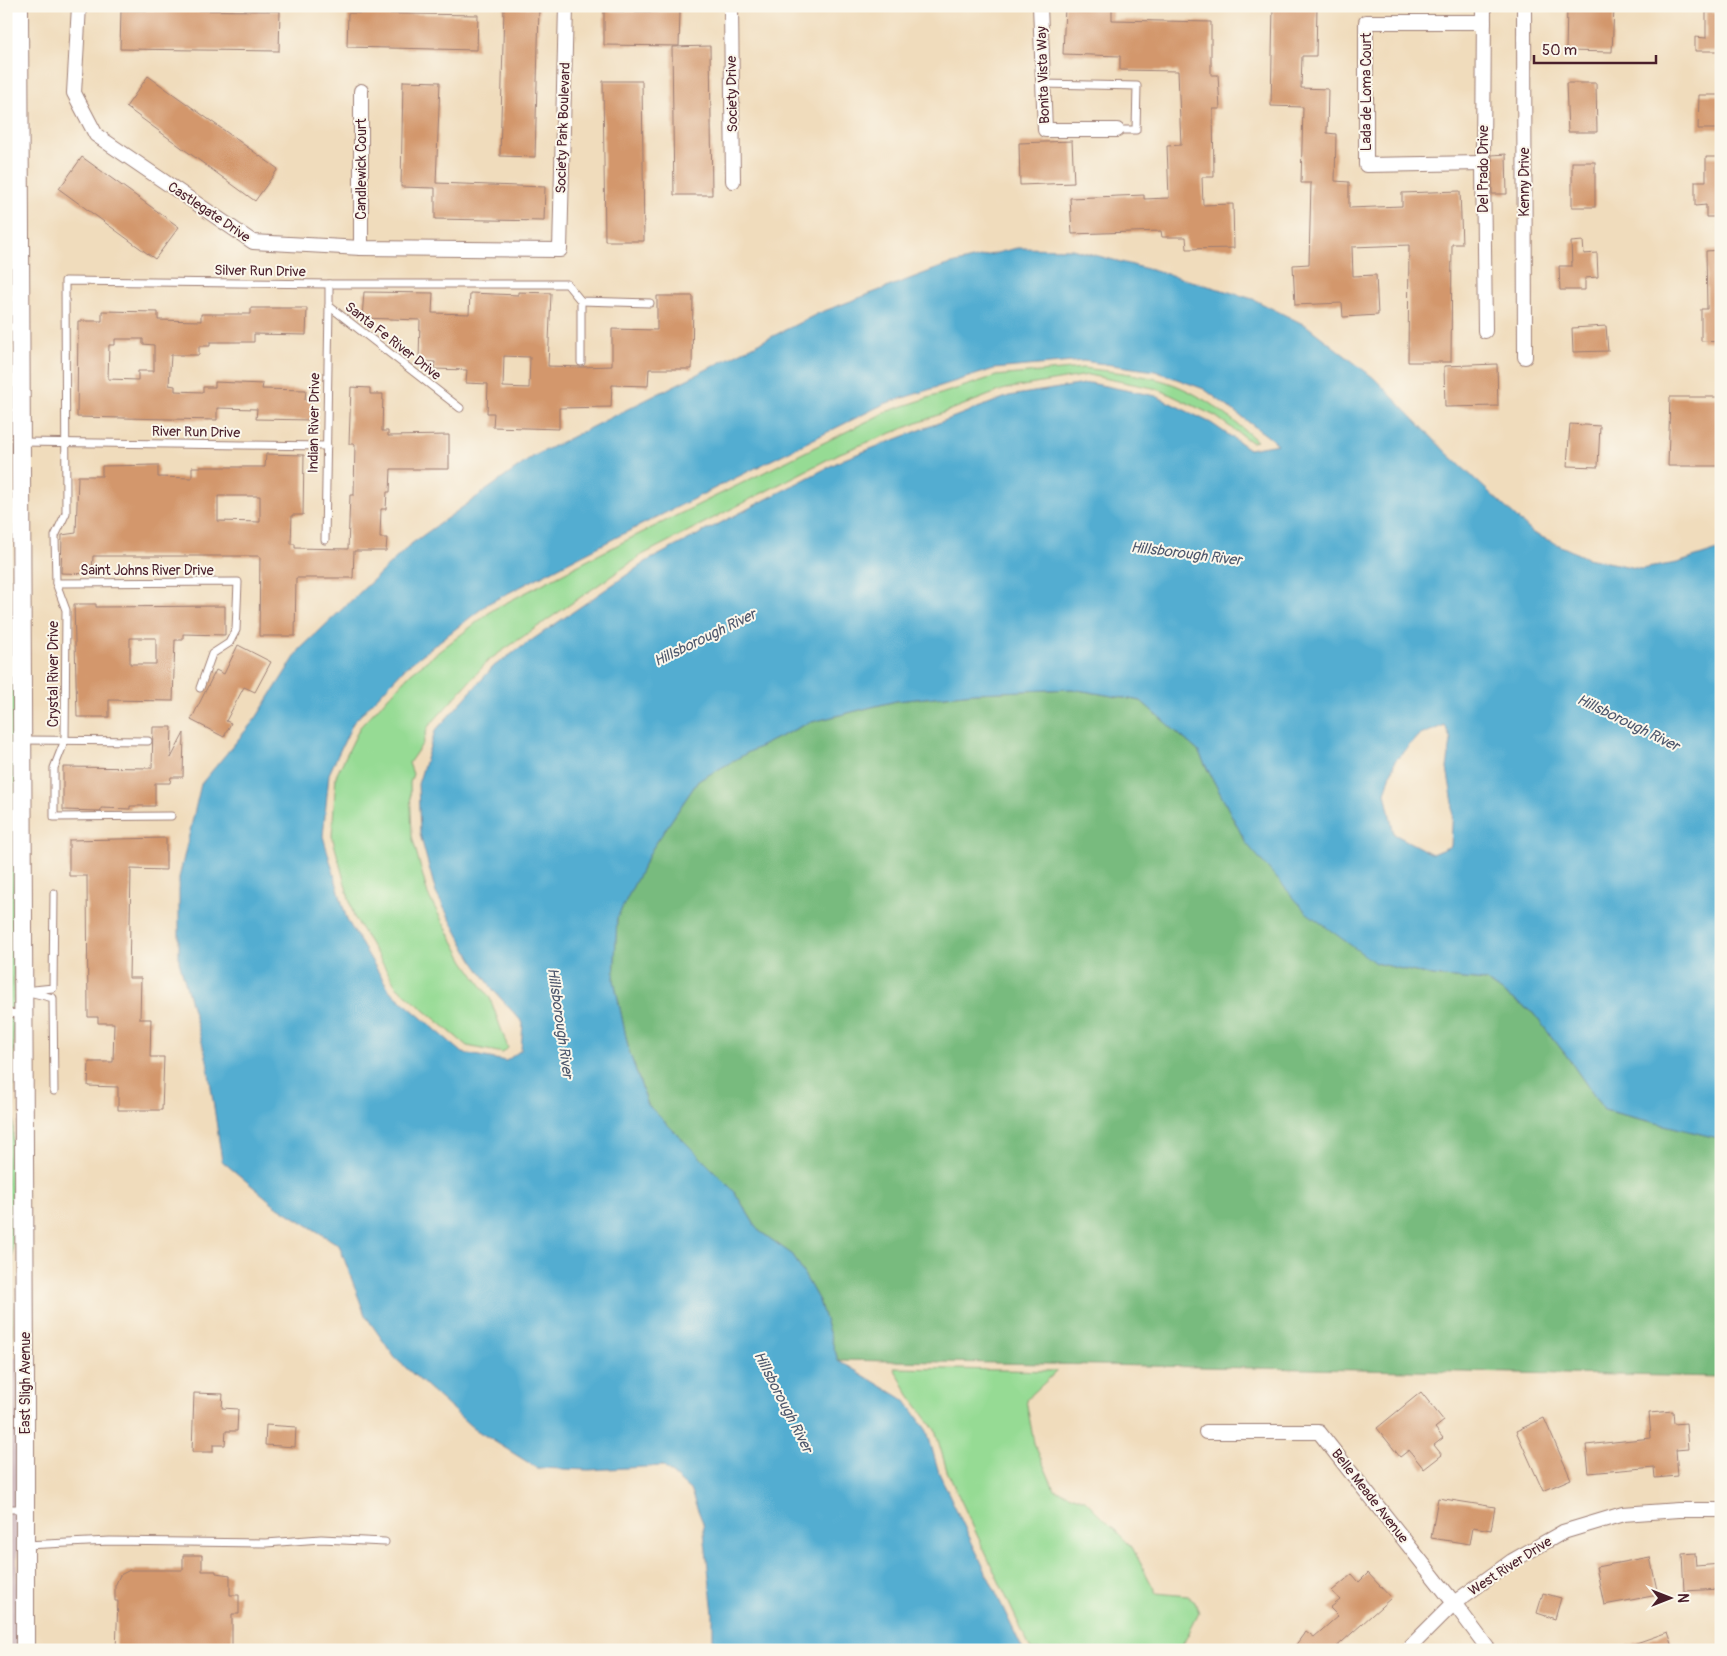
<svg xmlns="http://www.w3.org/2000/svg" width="1727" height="1656" viewBox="0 0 1727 1656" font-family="Pangolin,sans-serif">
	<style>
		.industrial { fill: #d2bec2 }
		.green { fill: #96db94; stroke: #707d60 }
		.forest { fill: #78bb7e; stroke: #616d54 }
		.water { fill: #53add1; stroke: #4e667e; fill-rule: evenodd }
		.building { fill: #d3976c; fill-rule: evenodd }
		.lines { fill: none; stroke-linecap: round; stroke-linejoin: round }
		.service-casing { stroke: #9d7e74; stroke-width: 9 }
		.minor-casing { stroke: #9d7e74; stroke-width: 16 }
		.tertiary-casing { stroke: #9d7e74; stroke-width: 20 }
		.service { stroke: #fff; stroke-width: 7 }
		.minor { stroke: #fff; stroke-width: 14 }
		.tertiary { stroke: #fff; stroke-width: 18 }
		.labels { text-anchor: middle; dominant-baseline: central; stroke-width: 4; stroke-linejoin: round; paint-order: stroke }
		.street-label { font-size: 14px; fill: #4a1f2b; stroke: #fbf7ec }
		.water-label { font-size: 15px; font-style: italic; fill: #4e586d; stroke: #fbf7ec }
	</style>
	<rect width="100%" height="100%" fill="#fbf7ec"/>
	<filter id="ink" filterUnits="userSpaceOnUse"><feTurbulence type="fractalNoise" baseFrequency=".02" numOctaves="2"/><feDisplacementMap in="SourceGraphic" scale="10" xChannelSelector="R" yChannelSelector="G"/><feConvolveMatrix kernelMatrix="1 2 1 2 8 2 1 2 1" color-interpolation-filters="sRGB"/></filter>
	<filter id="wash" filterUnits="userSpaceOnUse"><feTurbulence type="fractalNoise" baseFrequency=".0096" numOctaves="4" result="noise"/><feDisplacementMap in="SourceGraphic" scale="20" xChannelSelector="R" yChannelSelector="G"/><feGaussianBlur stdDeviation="1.12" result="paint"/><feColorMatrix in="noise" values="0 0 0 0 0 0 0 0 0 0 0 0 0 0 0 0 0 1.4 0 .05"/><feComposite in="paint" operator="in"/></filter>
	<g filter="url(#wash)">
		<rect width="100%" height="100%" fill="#f0dcbc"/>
		<!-- industrial -->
		<path class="industrial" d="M6,1358H18L17,1650H6Z"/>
		<!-- green -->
		<g class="green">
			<path d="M1083,368C1106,371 1130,373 1152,378C1193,387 1226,413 1257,441L1251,442L1215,416L1158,389L1088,375L1005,389L840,453L642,555L489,660L428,727L423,743L409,763L413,774L410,783L412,836L428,895L464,961L490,998L508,1048L503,1053L467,1046L397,987L354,917L332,836L336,776L360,727L411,673L494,609L623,542L888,411L996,376Z"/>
			<path d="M6,650H16L12,1341H6Z"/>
			<path d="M894,1368L1057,1371L1026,1400L1034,1443L1054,1489L1085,1500L1132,1547L1156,1593L1188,1596L1195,1601L1199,1613L1180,1650H1031L947,1471L935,1430L909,1395Z"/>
		</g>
		<!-- forest -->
		<path class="forest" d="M1072,689L1141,701L1198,751L1246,843L1375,963L1433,976L1486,981L1533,1013L1566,1055L1604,1110L1721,1139V1377L838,1360L819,1301L793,1255L758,1230L734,1191L648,1105L629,1051L614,980L617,918L652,849L698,781L747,753L808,723L896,701L974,693Z"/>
		<!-- water -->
		<path class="water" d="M1017,248L1072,249L1174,276L1253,299L1307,326L1374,378L1447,453L1533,533L1587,558L1641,569L1677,563L1721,549V1139L1604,1110L1566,1055L1533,1013L1486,981L1433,976L1375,963L1307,913L1246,843L1198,751L1141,701L1072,689L974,693L896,701L808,723L747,753L698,781L652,849L617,918L614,980L629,1051L648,1105L734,1191L758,1230L793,1255L819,1301L838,1360L906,1401L927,1431L939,1473L1023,1650H713V1613L703,1523L690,1490L663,1466L589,1470L537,1468L473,1428L395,1358L365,1315L339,1245L275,1205L222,1161L207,1060L179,961V878L201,784L256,718L300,649L411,544L534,456L819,313L944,266ZM1083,361L1155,371L1204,389L1278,444L1249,449L1211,423L1156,396L1090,383L1009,396L844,459L647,561L494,666L435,731L418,784L420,834L436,893L471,958L494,991L523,1023L521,1050L506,1061L463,1053L390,991L347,920L323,836L329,774L353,723L405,668L489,603L619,536L884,404L994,369ZM1445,725L1451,741L1447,768L1453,803L1451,846L1432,854L1394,834L1385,793L1395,761L1418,736Z"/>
		<g id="blocks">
			<!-- building -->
			<g class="building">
				<path d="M1065,6H1112V20L1211,22V75H1218L1220,109H1213L1214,177H1202L1203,205L1233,204L1234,248L1187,249L1186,237H1162L1161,231L1072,234L1070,198L1144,195V199L1169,198L1167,146L1181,145L1178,71L1120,70V56L1063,54Z"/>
				<path d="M1273,6H1317L1316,56H1302L1301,88L1328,89L1327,133L1336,134L1335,181L1349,182V208L1402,206V193L1460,191L1462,244H1452L1451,362H1408L1409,245L1352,247L1353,276L1376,275L1378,315L1343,317L1342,303L1295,305L1293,265L1309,264L1311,183H1301L1303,107L1271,106Z"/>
				<path d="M1567,6L1614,8L1612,52L1566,51Z"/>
				<path d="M504,7L539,8L535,157L500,156Z"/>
				<path d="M121,10L280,11L279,51L120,49Z"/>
				<path d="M604,11L680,12L679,46L604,45Z"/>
				<path d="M1706,12H1721V51H1695V37L1706,38Z"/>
				<path d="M348,13L478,15L477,50L347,47Z"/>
				<path d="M710,46L712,195H674L672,47Z"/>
				<path d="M148,76L278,169L255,201L126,107Z"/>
				<path d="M403,81L440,82L436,183L545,187L544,221L435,219V188L401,187Z"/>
				<path d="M603,81H642L644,241H605Z"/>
				<path d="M1566,83H1596L1597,132H1568Z"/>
				<path d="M1699,95H1721V129H1698Z"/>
				<path d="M1072,141L1074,183L1020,185L1019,143Z"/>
				<path d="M1506,154L1507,194H1492V155Z"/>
				<path d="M82,157L179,227L155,259L59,189Z"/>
				<path d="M1706,157H1721V217H1706V205L1695,206V181H1706Z"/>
				<rect x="1572" y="162" width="23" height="45"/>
				<path d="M1583,241L1584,254L1597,253L1598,277L1585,278V290H1560L1559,266H1572L1571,242Z"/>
				<path d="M1721,250V342L1701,341V309H1707L1706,251Z"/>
				<path d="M364,292L433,293L432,313L469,314L470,293L518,295V292L551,293L548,366L581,367L612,366V329L657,330V296H693L692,369H649L648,386L612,385L611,407L559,408V429L493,427L494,413H487L488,384L466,383L467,370L434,369L435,362L419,361L420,320L362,318ZM504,356L530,357L529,388L503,387Z"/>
				<path d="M251,308H307L306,335L254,334V342H210V346H199V355H171L169,385L175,386V391L203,392V387H215V382L263,384L262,389L306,390L305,400L312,401L311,420L256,419L257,409L217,408V420L77,417L78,321H102V311L158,312V320L201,321V314H251ZM115,339H143V344L154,345V371H138V380L108,379L109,345H115Z"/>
				<path d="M1606,326L1608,351L1573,352L1572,328Z"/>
				<path d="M1497,364L1498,406L1445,407L1444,366Z"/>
				<path d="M351,387L370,388V394H383L382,431H388V436L449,435V469H391L390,492H387L386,509H381L380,538H387L386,551H354L353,578H296L295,636H259L260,556H93L92,574L61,573L62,535L76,533L78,476H102V466L158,465V477L192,478V467H265L266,454L304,455L303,515H292L291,544H295V548L348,549L350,495H354L355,444H349ZM218,496H260V522L218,521Z"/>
				<path d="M1670,397H1721V466H1668Z"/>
				<path d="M1570,424L1600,426L1598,467L1567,466Z"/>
				<path d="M74,604H96V607L225,606V635L183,634V640H175L173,701L109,700V717H77ZM130,638H156V664H130Z"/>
				<path d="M238,645L271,662L255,692L244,687L226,721L231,723L224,737L191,720L216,670L224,674Z"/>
				<path d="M153,727H172L171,758L184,733L183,777H171L170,783H155V806H130V809L101,808V811L63,810V767L152,768Z"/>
				<path d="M166,838V870L131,869L129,978H141L140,1019H151L150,1057H164L162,1110H118V1087L88,1086L89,1062H113L114,1023H98V1017H88L87,876H69V840Z"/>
				<path d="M1421,1392L1444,1421L1435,1428L1443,1438L1434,1445L1442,1455L1424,1469L1409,1450L1400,1457L1377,1428Z"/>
				<path d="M194,1393L223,1394L222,1408L238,1409L237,1431H226L225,1445H213V1452H192Z"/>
				<path d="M1673,1411L1674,1424L1686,1423L1688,1449L1676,1450L1678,1476L1655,1478L1654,1467L1589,1473L1586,1445L1651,1438L1649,1413Z"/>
				<path d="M1544,1418L1571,1479L1543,1491L1516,1431Z"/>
				<path d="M266,1425L296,1427L295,1447L265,1445Z"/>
				<path d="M1438,1498L1495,1507L1491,1530L1473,1527L1470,1544L1431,1538Z"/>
				<path d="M1695,1553L1696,1566L1721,1564V1589L1684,1591L1682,1554Z"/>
				<path d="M183,1555H202V1571H216V1573L230,1575V1595H239V1614H232V1649L116,1650L118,1601H115V1586L120,1575L130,1570H183Z"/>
				<path d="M1650,1557L1658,1595L1604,1605L1596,1567Z"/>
				<path d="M1368,1573L1391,1598L1333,1650H1292L1306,1631L1314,1637L1338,1616L1330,1608L1340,1600L1332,1591L1352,1574L1359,1582Z"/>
				<path d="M1543,1593L1561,1598L1555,1619L1537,1613Z"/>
				<path d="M1668,1632L1674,1650H1622V1648Z"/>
			</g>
		</g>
	</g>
	<g filter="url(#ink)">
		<use href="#blocks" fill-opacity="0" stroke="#9d7e74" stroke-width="1"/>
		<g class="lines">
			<!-- service casing -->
			<g class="service-casing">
				<g id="service">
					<path d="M1043,84L1137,86L1136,130H1117"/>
					<path d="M329,284V306L460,408"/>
					<path d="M581,301V362"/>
					<path d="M6,327H21"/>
					<path d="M22,442L327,446"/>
					<path d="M325,540L329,306"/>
					<path d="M56,583L238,582L236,630L229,643L212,654L200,688"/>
					<path d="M6,675H22"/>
					<path d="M22,740L148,741"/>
					<path d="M171,816L54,817V768L65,740L66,610L56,583L55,536L66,513L65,281L329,284H567L581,301L650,303"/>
					<path d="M24,991L53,988L54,893"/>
					<path d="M29,992L53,998L54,1091"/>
					<path d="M6,1013L23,1014"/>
					<path d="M6,1509H24"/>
					<path d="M25,1545L110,1541L266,1543L321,1539L385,1542"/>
				</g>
			</g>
			<!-- minor casing -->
			<g class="minor-casing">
				<g id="minor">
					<path d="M79,6L74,93L96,135L253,242L361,248L560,250L566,6"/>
					<path d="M731,6L733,181"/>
					<path d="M1040,6L1045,130H1117"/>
					<path d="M1484,6L1483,163L1485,331"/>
					<path d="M1524,6L1525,357"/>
					<path d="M361,91V248"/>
					<path d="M1483,163L1366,165V22H1484"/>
					<path d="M1206,1432H1319L1454,1603L1489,1650"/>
					<path d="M1407,1650L1454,1603L1512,1561L1563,1532L1623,1514L1678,1510H1721"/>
				</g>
			</g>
			<!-- tertiary casing -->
			<g class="tertiary-casing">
				<path id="tertiary" d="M19,6L25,1382V1650"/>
			</g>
			<!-- service -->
			<use href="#service" class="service"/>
			<!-- minor -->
			<use href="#minor" class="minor"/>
			<!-- tertiary -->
			<use href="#tertiary" class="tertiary"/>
		</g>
	</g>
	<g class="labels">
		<!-- street labels -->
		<g class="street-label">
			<text transform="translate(1043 75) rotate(-92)">Bonita Vista Way</text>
			<text transform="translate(1366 92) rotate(-90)">Lada de Loma Court</text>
			<text transform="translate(732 94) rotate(-91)">Society Drive</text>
			<text transform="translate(563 128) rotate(-88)">Society Park Boulevard</text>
			<text transform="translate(361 169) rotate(-90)">Candlewick Court</text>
			<text transform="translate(1483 169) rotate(-90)">Del Prado Drive</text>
			<text transform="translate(1524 182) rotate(-90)">Kenny Drive</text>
			<text transform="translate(209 212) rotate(34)">Castlegate Drive</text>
			<text transform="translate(260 271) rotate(1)">Silver Run Drive</text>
			<text transform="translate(393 341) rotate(38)">Santa Fe River Drive</text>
			<text transform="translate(314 423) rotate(-89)">Indian River Drive</text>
			<text transform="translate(196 432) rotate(1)">River Run Drive</text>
			<text x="147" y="570">Saint Johns River Drive</text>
			<text transform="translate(53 674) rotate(-90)">Crystal River Drive</text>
			<text transform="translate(25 1383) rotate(-90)">East Sligh Avenue</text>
			<text transform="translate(1370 1496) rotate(52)">Belle Meade Avenue</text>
			<text transform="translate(1510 1566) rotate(-33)">West River Drive</text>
		</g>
		<!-- water labels -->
		<g class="water-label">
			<text transform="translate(1186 554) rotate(7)">Hillsborough River</text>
			<text transform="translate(705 638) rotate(-26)">Hillsborough River</text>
			<text transform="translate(1628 723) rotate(26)">Hillsborough River</text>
			<text transform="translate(560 1023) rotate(82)">Hillsborough River</text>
			<text transform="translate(783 1402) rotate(63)">Hillsborough River</text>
		</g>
	</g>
	<!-- margin -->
	<rect width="1727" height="1656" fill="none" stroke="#fbf7ec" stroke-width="25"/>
	<!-- north arrow -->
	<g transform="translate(1670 1598) rotate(90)" stroke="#fbf7ec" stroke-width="4" paint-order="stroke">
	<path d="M0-4L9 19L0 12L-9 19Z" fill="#4a1f2b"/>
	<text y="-8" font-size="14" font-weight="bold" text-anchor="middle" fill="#4a1f2b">N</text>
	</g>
	<!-- scale -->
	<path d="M1534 55v8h122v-8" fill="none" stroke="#4a1f2b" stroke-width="2.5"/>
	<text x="1542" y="55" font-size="15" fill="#4a1f2b" stroke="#fbf7ec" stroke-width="4" paint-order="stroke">50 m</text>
</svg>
